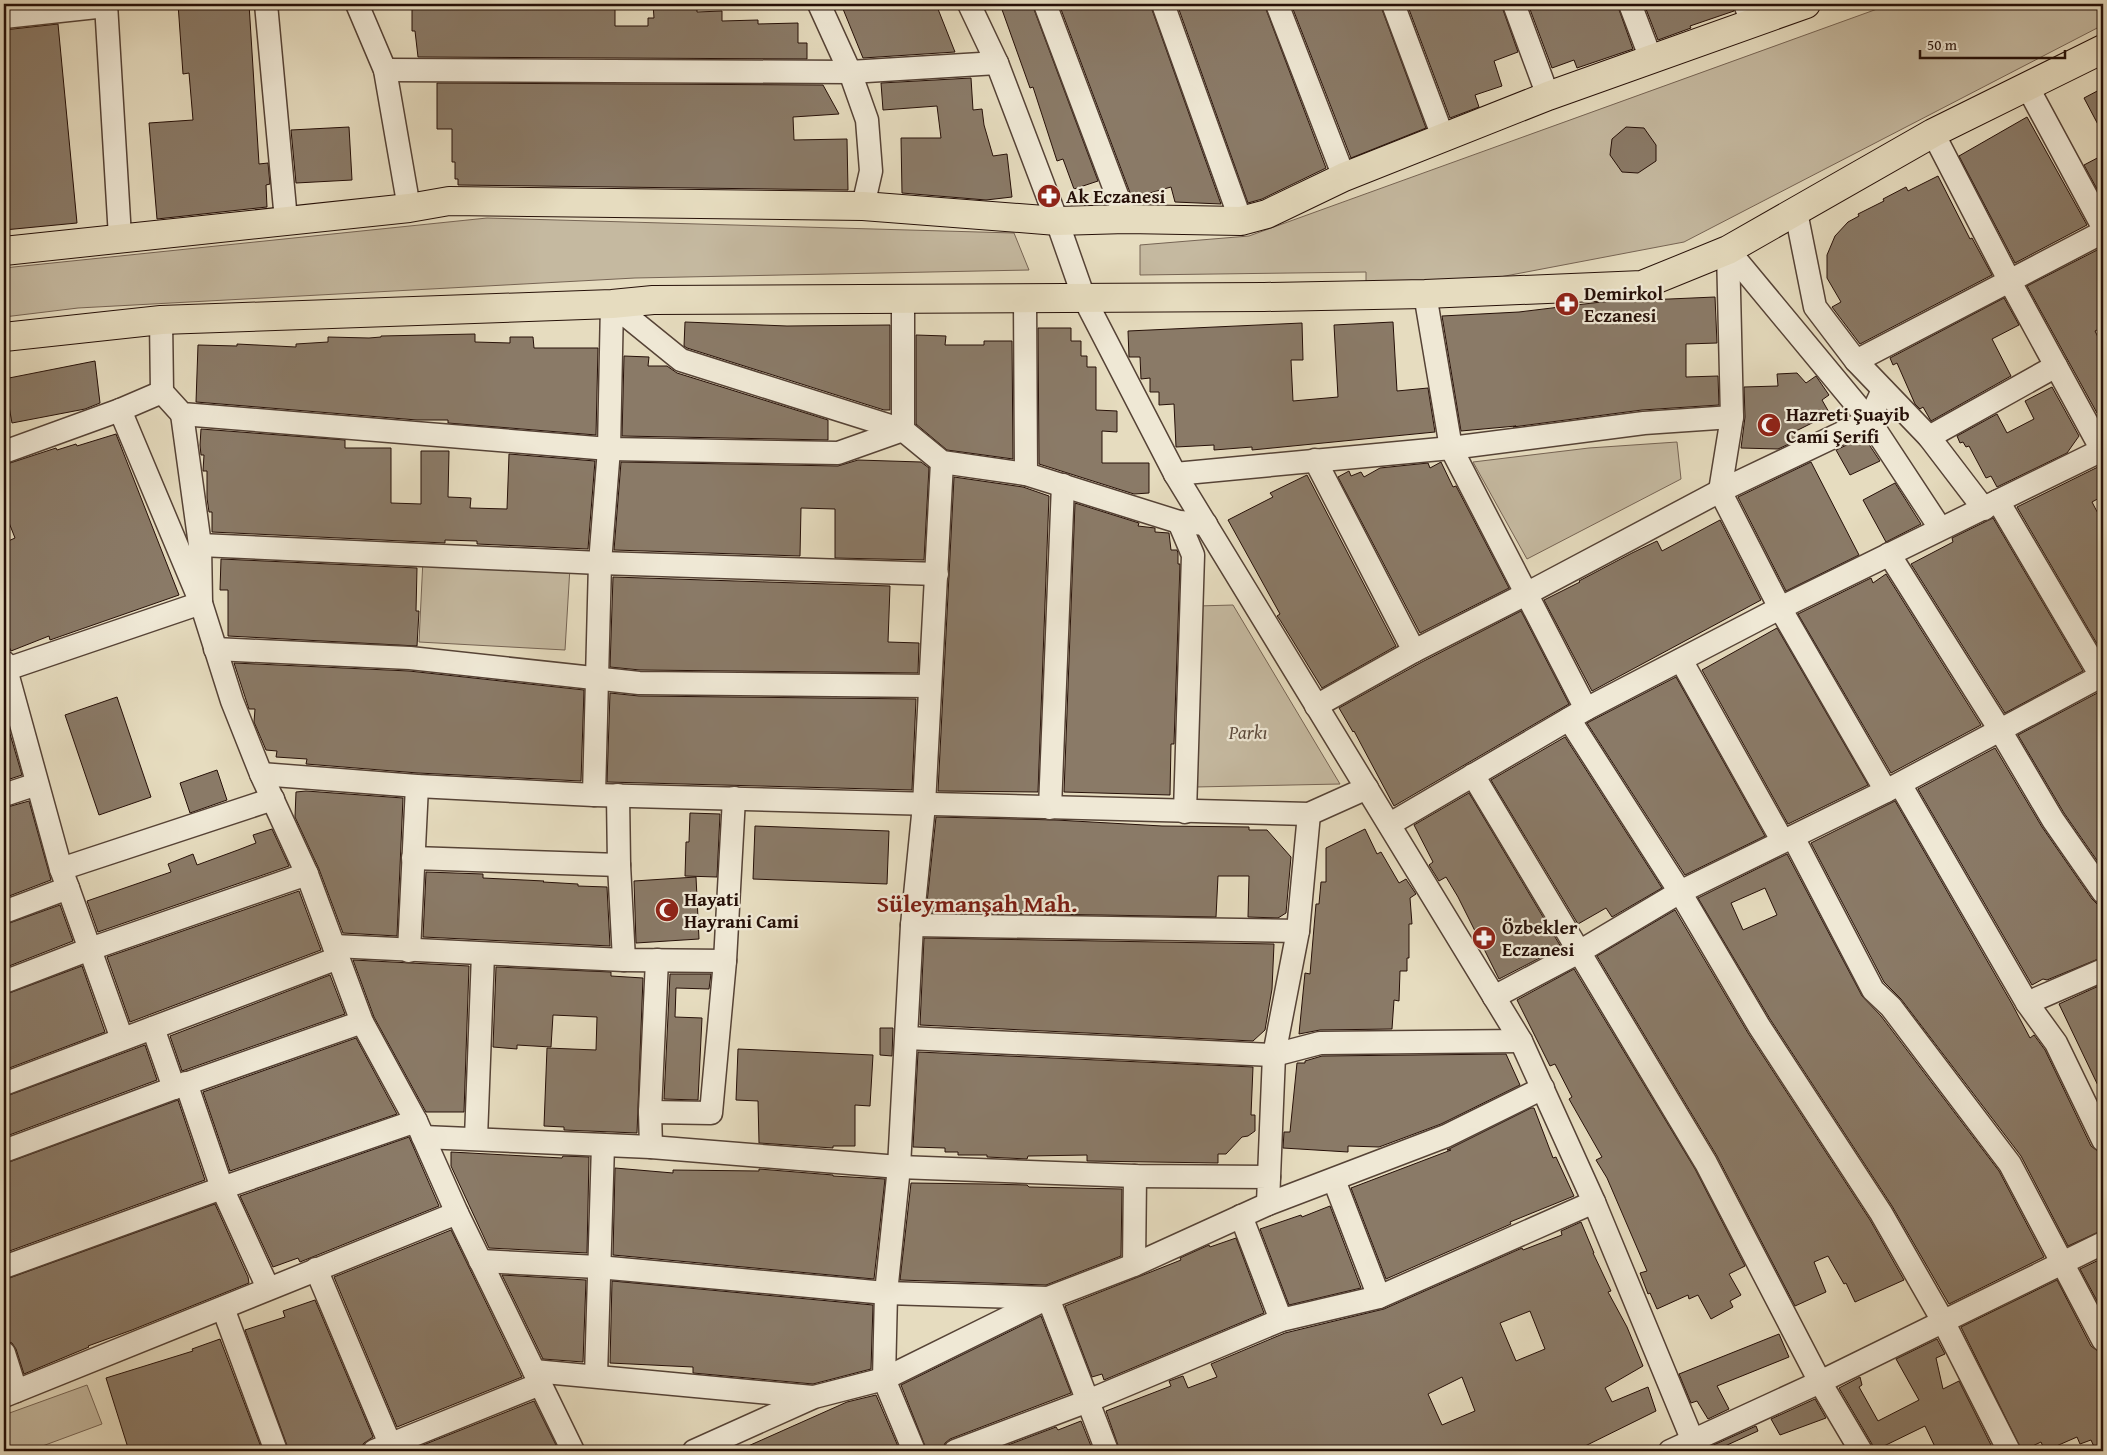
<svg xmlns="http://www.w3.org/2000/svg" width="2107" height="1455" viewBox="0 0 2107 1455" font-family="'Gentium Book Plus',serif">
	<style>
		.green { fill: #c5b9a0; stroke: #766454 }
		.building { fill: #8a7a67; stroke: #261008; fill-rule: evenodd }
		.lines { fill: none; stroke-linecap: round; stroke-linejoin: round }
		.minor-casing { stroke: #564336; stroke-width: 25 }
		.major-casing { stroke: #261008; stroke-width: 30 }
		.minor { stroke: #efe8d5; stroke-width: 22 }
		.major { stroke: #e6dcbf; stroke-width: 28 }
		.labels { text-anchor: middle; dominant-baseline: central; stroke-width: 4.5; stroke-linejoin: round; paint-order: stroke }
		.poi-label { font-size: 19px; font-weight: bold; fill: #261008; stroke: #efe8d5; text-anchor: start }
		.park-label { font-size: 19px; font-style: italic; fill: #5e4b3d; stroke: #efe8d5 }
		.district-label { font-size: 24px; font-weight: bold; fill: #7a1f14; stroke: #efe8d5 }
	</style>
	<rect width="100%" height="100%" fill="#e6dcbf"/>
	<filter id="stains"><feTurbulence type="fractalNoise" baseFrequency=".004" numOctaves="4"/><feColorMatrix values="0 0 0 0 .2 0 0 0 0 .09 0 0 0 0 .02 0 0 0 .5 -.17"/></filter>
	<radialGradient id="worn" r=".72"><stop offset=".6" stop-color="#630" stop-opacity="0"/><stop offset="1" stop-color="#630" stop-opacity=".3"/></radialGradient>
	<!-- green -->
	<g class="green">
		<path d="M1891,4H2103V25L1684,242L1458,285L1366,288V272L1140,275V245L1249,236Z"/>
		<path d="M487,218L1014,233L1029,270L635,278L78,308L4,317V268Z"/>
		<path d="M1677,442L1681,479L1527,559L1473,462L1589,448Z"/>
		<path d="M423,559L570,567L565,650L419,642Z"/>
		<path d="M1233,605L1340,784L1195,787L1197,606Z"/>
		<path d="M87,1385L102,1424L29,1451H4V1415Z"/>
	</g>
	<!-- building -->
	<g class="building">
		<path d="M178,4H249L259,164L268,163L270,184L266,185L267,207L157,219L149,123L193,120L189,73L183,74Z"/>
		<path d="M412,4H615V26H648V18H654L653,4H697V12L722,11V21L758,20V24L798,23V43H807V59L418,57L415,31H412Z"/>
		<path d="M841,4H936L955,52L863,58Z"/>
		<path d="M1000,4H1032L1098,181L1074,189L1063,159L1057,161L1033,87L1030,88Z"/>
		<path d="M1059,4H1150L1221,204L1175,202L1171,187L1132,198Z"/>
		<path d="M1177,4H1264L1326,168L1262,199L1248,203Z"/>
		<path d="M1291,4H1380L1426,128L1351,158Z"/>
		<path d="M1407,4H1501L1518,52L1494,61L1502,86L1475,95L1479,107L1450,118Z"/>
		<path d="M1528,4H1617L1633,49L1577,68L1574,60L1552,68Z"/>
		<path d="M1644,4H1732L1734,11L1690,26L1691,28L1658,40Z"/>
		<path d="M58,24L77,223L4,230V30Z"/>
		<path d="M971,78L973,110L982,109L984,125L993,156L1007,154L1012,197L986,200L902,193L901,138H941L937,106L883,110L881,83Z"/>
		<path d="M437,83L823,85L839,114L793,117L794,140L847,139L848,190L458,185V179H455V162H452V129H437Z"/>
		<path d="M2103,88V134L2084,98Z"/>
		<path d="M2027,117L2087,225L2015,263L1959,156Z"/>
		<path d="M349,127L352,180L296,183L291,130Z"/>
		<path d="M1626,127L1644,128L1656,145V161L1638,173L1622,172L1610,155L1612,139Z"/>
		<path d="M2103,155V200L2084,165Z"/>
		<path d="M1938,176L1970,239L1972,238L1992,275L1860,344L1832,307L1841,302L1827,278V255L1835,236L1848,222L1859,216L1858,214L1884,201L1883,199L1906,187L1908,191Z"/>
		<path d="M2103,247V327L2095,331L2103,347V404L2097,413L2027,286Z"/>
		<path d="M1715,297L1717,343L1686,344V377L1718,376L1719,405L1642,410L1513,427L1516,426L1461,431L1442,316L1519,312L1601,302Z"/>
		<path d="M2004,298L2019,325L1992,339L2011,376L1931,421L1923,407L1920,409L1915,404L1897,363L1893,365L1890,358Z"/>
		<path d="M685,322L787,326L890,325V410H884L687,348L684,346Z"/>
		<path d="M1393,322L1397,391L1428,388L1435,432L1252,450V447L1214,450V445L1176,447L1174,404L1159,405V392H1150V378L1141,379L1140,357H1129L1128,331L1302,323L1303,360H1291L1293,401L1338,397L1334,325Z"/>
		<path d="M1038,328H1071V341H1081V356H1087V367H1096V410L1117,411V432L1102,431V463H1149V493L1134,494L1039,464Z"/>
		<path d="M475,334V342L510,343V337H533L534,348H598L596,435L448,423V420H417L196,402L198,345L237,346V344L296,347V344L328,342V337L369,338L381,337V336Z"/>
		<path d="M916,335L946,336L945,345H984V341H1012L1013,459L947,450L916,424Z"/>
		<path d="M624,356L649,357L648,366H667L677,373L828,420V440L622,436Z"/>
		<path d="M95,361L100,403L85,409L12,423L4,379Z"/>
		<path d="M1797,373L1806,383L1816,376L1818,379L1829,395L1822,400L1830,414L1796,431L1800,439L1778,449L1741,448L1745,417L1744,387L1778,386L1777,374Z"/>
		<path d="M2052,387L2079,436L2067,453L1997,487L1991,476L1986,478L1969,446L1966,447L1963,442L1960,443L1957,436L1997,414L2007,433L2034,419L2025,401Z"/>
		<path d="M201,429L345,440V448H391V503L421,504V451H449L448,497L471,498L470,508L507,509L509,454L595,461L588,549L477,544V541L445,540V543L212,532V512H209L207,498V471H203L204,455H201L200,445Z"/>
		<path d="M116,434L179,595L50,640L49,636L11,651L4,635V543L15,538L4,510V465L56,448L57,450L76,444L77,446Z"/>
		<path d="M1864,437L1880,461L1850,475L1836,450Z"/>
		<path d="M858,460L921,462L929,468L924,560L835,558V509L801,508L800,556L614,550L621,462L838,466Z"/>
		<path d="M1441,462L1453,487L1456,486L1509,588L1420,633L1338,477L1349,471L1351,476L1361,472L1364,477L1380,468L1428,463L1430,468Z"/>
		<path d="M1811,462L1859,555L1786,591L1738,497Z"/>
		<path d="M2102,465L2103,496L2092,502L2103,523V654L2017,507Z"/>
		<path d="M1307,475L1396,646L1322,688L1280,620L1277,616L1280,614L1228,520L1273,497L1270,493Z"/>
		<path d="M954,477L1023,487L1049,496L1038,792L938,791Z"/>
		<path d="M1895,483L1921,524L1886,542L1863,500Z"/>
		<path d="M1075,503L1139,523L1138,526L1155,528V532L1169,533L1171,550H1177L1178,553V564H1180L1174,744H1171L1170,795L1064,792Z"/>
		<path d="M1993,518L2083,671L2005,713L1911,564L1953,542L1952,538Z"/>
		<path d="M1720,520L1761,600L1592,691L1544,600L1580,582L1579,581L1632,553L1657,541L1662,551Z"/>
		<path d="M221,559L417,568L416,611H419L417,646L228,636V590H220Z"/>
		<path d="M1886,574L1981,725L1891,773L1798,614L1871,578L1873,583Z"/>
		<path d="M613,577L890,586L888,642L919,643L918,673L640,670L610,667Z"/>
		<path d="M1521,611L1569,704L1394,806L1354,731L1353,732L1339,708L1420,663Z"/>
		<path d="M1777,628L1868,785L1788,824L1702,670Z"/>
		<path d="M234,663L409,671L584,690L581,781L418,773L306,764L307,759L276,757L277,751L266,750L254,722L255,709H249Z"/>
		<path d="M1676,677L1765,836L1685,875L1587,723Z"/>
		<path d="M2103,690V869L2064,813L2018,735Z"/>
		<path d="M610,693L639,696L916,699L912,790L607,782Z"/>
		<path d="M117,697L151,797L99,815L65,715Z"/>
		<path d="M4,718L8,727L22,775L4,781Z"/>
		<path d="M1565,737L1662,888L1612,917L1606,908L1578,924L1491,780Z"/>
		<path d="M1995,748L2042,827L2092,899L2097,904L2103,905V957L2047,980L2043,979L2032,985L1918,789Z"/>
		<path d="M217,770L227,800L190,813L180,783Z"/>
		<path d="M306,791L403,798L397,936L343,933L319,869L295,817L296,792Z"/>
		<path d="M1469,793L1561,947L1499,979L1458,897L1446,877L1439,881L1429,865L1433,862L1414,825Z"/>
		<path d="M29,801L51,880L4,898V808Z"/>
		<path d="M1895,801L2012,1004L2030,1038L2034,1035L2045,1050L2091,1146L2099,1152L2103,1161V1230L2068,1246L2021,1156L1901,999L1884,982L1811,843Z"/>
		<path d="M690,813L720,814L717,877L685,876L686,842H689Z"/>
		<path d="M936,817L1056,820L1162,826L1249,827V830H1267L1291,857L1286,913L1278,918L1248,917L1249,876H1218L1216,917L926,912Z"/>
		<path d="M755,826L889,831L887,884L753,879Z"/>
		<path d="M272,829L289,866L98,932L87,901L171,872L168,864L193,854L197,865L238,850L256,843L253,835Z"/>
		<path d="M1365,829L1377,854L1381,852L1399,883L1406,879L1416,894L1410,898L1412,924H1409V958H1407V971H1400L1399,1001L1394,1000L1392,1029L1320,1030L1299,1034L1305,973L1310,974L1316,904H1319L1321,882H1326V848Z"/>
		<path d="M1787,854L1862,996L1881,1016L1999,1171L2044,1257L1949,1304L1892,1206L1770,1019L1698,898ZM1765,888L1777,915L1743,930L1731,903Z"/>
		<path d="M426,872L483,874V878L544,881L543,882L578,884V886L607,887L610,946L423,937Z"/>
		<path d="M696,877L699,939L636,943L634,881Z"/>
		<path d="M299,891L321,950L130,1022L107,957Z"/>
		<path d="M60,905L73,941L4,968V925Z"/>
		<path d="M1675,910L1748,1033L1870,1220L1904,1280L1855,1302L1846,1283L1844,1284L1828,1256L1814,1262L1826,1292L1795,1306L1717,1156L1597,956Z"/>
		<path d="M924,938L1274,944L1272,989L1265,1030L1253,1041L920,1025Z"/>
		<path d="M353,960L469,966L464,1112H426L374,1017Z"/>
		<path d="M82,966L105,1032L4,1070V995Z"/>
		<path d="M496,967L611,972V976L643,978L637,1133L564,1130V1127L544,1126L547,1048L596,1050L597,1017L553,1015L551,1047L517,1045V1049L493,1047Z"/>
		<path d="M1574,969L1695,1169L1745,1266L1729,1274L1741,1295L1730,1301L1733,1307L1711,1319L1698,1295L1689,1299L1688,1295L1657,1309L1650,1293L1648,1294L1640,1273L1647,1271L1607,1178L1596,1160L1602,1157L1569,1099L1572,1097L1555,1064L1550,1066L1517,1000Z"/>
		<path d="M670,974H711L709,989L676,988L675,1017L702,1018L698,1100L664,1099Z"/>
		<path d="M330,975L345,1014L182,1071L170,1036Z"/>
		<path d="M2103,984V1096L2059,1004Z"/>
		<path d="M880,1028H893L892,1056L880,1055Z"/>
		<path d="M356,1038L397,1114L230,1171L203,1092Z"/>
		<path d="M145,1045L157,1080L4,1137V1097Z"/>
		<path d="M738,1049L873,1055L870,1106L855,1105V1146H833V1148L759,1143L758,1101L736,1100Z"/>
		<path d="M918,1052L1253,1067L1251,1115H1255V1131L1248,1136L1242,1137L1226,1154H1218V1163L1087,1161V1155L1028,1156L1027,1159L987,1157V1155H958V1152H945V1148L913,1147Z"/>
		<path d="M1506,1054L1520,1085L1441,1124L1379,1147L1348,1146V1152L1283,1148L1284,1132H1290L1297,1063H1305V1061L1322,1056Z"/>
		<path d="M178,1100L205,1180L4,1253V1164Z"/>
		<path d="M1531,1108H1534L1553,1158L1556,1157L1574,1196L1510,1222L1511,1224L1386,1279L1351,1188L1451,1150H1447Z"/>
		<path d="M409,1137L439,1206L300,1262L298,1258L273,1267L240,1196Z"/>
		<path d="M451,1152L562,1158L563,1156L589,1157L587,1253L489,1248L451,1166Z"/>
		<path d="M615,1168L673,1173V1170L759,1171V1169L833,1175V1176L885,1179L874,1279L613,1255Z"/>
		<path d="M911,1183L987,1184L1027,1185L1029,1187L1122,1189L1121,1256L1046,1285L900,1280Z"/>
		<path d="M215,1204L248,1277L249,1283L132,1330L88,1346L89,1347L24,1374L16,1349L12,1343L4,1340V1280Z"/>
		<path d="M1330,1206L1361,1288L1289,1305L1260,1229L1301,1215L1302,1217Z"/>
		<path d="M1581,1222L1594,1253H1593L1611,1291L1608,1292L1627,1327L1643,1366L1605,1388L1612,1402L1648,1387L1656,1411L1575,1451H1120L1106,1411L1171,1386L1169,1381L1183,1376L1188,1388L1217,1377L1211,1364L1285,1333L1384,1309L1522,1248L1523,1250L1562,1235L1561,1231ZM1530,1311L1545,1349L1516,1361L1500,1323ZM1462,1377L1475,1411L1442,1425L1428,1394Z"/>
		<path d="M451,1230L522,1377L397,1427L334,1277Z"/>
		<path d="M1236,1238L1264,1313L1104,1380L1102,1374L1092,1377L1065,1306L1181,1260L1180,1258L1209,1245L1210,1247Z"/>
		<path d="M2103,1258V1312L2080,1269Z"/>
		<path d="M502,1275L586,1280L583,1362L543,1359Z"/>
		<path d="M2057,1280L2091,1346L2099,1352L2103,1362V1451H2096L2091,1440L2080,1444L2077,1437L2045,1451L2041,1442L2022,1451L1961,1327Z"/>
		<path d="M612,1281L873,1305L871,1369L813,1384L693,1373V1367L610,1363Z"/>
		<path d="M315,1300L373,1437L364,1443L359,1451H289L245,1330L285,1317L283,1311Z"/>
		<path d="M1041,1316L1071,1393L950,1439L945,1443L942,1451H927L901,1385Z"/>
		<path d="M1779,1334L1789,1357L1717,1386L1729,1409L1708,1419L1697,1401L1691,1403L1679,1374Z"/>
		<path d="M220,1339L261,1447L248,1451H129L106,1378L193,1351L192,1349Z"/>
		<path d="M1937,1339L1945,1354L1936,1358L1943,1389L1959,1381L1994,1451H1937L1925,1426L1884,1446L1887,1451H1874L1872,1444L1839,1388L1860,1377L1862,1385L1859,1387L1878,1421L1919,1400L1896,1359Z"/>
		<path d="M876,1395L900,1451H737L847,1402Z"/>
		<path d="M1815,1399L1826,1418L1780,1435L1771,1419Z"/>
		<path d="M534,1401L559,1451H408Z"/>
		<path d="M1081,1421L1093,1451H992L1056,1427L1058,1430Z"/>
		<path d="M1756,1426L1758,1431L1725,1446L1727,1451L1710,1450L1709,1447Z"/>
	</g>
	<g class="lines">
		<!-- minor casing -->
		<g class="minor-casing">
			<g id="minor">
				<path d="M106,4L120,237"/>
				<path d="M266,4L286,220"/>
				<path d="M357,4L385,70L409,208"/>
				<path d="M819,4L850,72L867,120L871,171L863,206"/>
				<path d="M969,4L997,63L1057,221L1084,298L1175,474L1521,1041L1594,1202L1697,1451"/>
				<path d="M1045,4L1126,219"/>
				<path d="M1163,4L1241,221"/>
				<path d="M1277,4L1344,177"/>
				<path d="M1393,4L1443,137"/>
				<path d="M1514,4L1548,96"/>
				<path d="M1630,4L1651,59"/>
				<path d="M1745,4L1752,23"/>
				<path d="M4,17L106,6"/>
				<path d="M385,70L850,72L997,63"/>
				<path d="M2028,88L2103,227"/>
				<path d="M1933,133L2009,280L2103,452"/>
				<path d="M1796,212L1815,307L1856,361L1929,437L1984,509"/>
				<path d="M1728,250L1732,417L1720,491L1780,608L1886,791"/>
				<path d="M1728,250L1869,420L1940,528"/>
				<path d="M1425,294L1451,448L1586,709"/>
				<path d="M1025,299L1026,474"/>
				<path d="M161,320L162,392"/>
				<path d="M1856,361L2103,232"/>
				<path d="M120,410L201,603L232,701L261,774L307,874L362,1022L416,1121L457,1213L573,1451"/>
				<path d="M1929,437L2056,366"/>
				<path d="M4,452L120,410L162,392L182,414L609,449L838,453L903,430V300"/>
				<path d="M1315,460L1414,651"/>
				<path d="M1175,474L1451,448L1644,423L1732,417"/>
				<path d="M1998,501L2101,676"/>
				<path d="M1179,522L1193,555L1185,812"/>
				<path d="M200,545L600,563L937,574"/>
				<path d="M1889,554L2000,730L2053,820L2103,892"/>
				<path d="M215,649L410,658L639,683L930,686"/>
				<path d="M1681,660L1782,840"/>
				<path d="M4,662L61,869"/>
				<path d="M4,670L201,603L200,545L182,414"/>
				<path d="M1316,706L1414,651L1526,594L1720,491L1869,420L1883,390"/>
				<path d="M1569,719L1680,892L1759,1026L1881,1213L1943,1321L2009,1451"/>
				<path d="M261,774L417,786L594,795L1309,814L1367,788"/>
				<path d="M1473,775L1706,1163L1820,1382L1861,1451"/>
				<path d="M1900,784L2027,1003L2056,1043L2103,1140"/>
				<path d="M4,795L37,784"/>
				<path d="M594,795L600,563L609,449L612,304L681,360L903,430L942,462L1026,474L1179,522L1206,524"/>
				<path d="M618,795L619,865L624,960"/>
				<path d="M1050,808L1063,485"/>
				<path d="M1390,824L1586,709L1780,608L2102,450"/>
				<path d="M1793,837L1873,990L1891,1007L2010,1164L2103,1340"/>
				<path d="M413,858L619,865"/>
				<path d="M68,888L122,1039"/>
				<path d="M4,912L68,888L61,869L273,799"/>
				<path d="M912,925L1298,931"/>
				<path d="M334,946L624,960L725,961"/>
				<path d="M409,951L417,786"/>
				<path d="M4,982L90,949L307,874"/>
				<path d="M1494,997L1579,952L1680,892L1886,791L2103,675"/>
				<path d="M2027,1003L2103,970"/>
				<path d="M153,1028L174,1088"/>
				<path d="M907,1038L1274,1055L1320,1043L1521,1041"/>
				<path d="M186,1083L222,1188L268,1288"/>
				<path d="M4,1084L338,958"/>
				<path d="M650,1112L711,1113L725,961L734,798"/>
				<path d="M423,1137L651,1147L899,1167L1135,1176L1269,1177L1268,1204"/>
				<path d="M476,1138L483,954"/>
				<path d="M651,1147L650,1112L657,960"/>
				<path d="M4,1151L174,1088L362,1022"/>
				<path d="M1269,1177L1274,1055L1298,931L1309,814"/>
				<path d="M1334,1180L1379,1297"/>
				<path d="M1241,1216L1281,1320"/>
				<path d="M480,1261L598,1267L886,1293L1048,1298L1107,1451"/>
				<path d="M1134,1265L1135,1176"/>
				<path d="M4,1267L222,1188L416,1121"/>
				<path d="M316,1269L393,1451"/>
				<path d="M223,1308L276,1451"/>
				<path d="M4,1353L16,1391"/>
				<path d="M534,1371L813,1397"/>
				<path d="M596,1376L603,1145"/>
				<path d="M4,1396L457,1213"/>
				<path d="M374,1451L540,1384"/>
				<path d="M694,1451L814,1397L884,1379L1048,1298L1134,1265L1268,1204L1446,1136L1543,1088"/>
				<path d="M914,1451L884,1379L886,1293L899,1167L912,925L924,805L942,462"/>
				<path d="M955,1451L1088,1401L1281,1320L1379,1297L1594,1202"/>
				<path d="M1670,1451L1820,1382L2103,1243"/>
			</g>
		</g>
		<!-- major casing -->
		<g class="major-casing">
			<g id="major">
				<path d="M4,251L409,208L449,201L863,206L1057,221L1126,219L1241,221L1267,214L1344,177L1548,96L1806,4"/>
				<path d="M4,337L161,320L612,304L653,300L1264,297L1425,294L1642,285L1728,250L1933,133L2103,49"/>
			</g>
		</g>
		<!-- minor -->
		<use href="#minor" class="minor"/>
		<!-- major -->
		<use href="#major" class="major"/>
	</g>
	<!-- icons -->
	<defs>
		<g id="pharmacy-disc" transform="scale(1.25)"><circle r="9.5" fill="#8f2418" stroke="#efe8d5"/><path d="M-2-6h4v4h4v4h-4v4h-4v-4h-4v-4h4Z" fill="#fff"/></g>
		<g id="mosque-disc" transform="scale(1.25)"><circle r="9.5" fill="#8f2418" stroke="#efe8d5"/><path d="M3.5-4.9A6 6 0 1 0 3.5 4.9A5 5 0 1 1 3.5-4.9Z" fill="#fff"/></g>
	</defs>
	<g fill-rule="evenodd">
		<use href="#pharmacy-disc" x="1049" y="196"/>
		<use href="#pharmacy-disc" x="1567" y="304"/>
		<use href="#mosque-disc" x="1769" y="425"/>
		<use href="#mosque-disc" x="667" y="910"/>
		<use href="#pharmacy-disc" x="1484" y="938"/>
	</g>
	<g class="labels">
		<!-- poi labels -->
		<g class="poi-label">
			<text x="1066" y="196">Ak Eczanesi</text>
			<text x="1584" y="293">Demirkol<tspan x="1584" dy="22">Eczanesi</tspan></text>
			<text x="1786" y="414">Hazreti Şuayib<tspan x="1786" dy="22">Cami Şerifi</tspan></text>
			<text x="684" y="899">Hayati<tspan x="684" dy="22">Hayrani Cami</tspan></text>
			<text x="1502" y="927">Özbekler<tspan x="1502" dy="22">Eczanesi</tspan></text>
		</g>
		<!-- park labels -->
		<g class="park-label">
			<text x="1248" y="732">Parkı</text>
		</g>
		<!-- district labels -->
		<g class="district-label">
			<text x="977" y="903">Süleymanşah Mah.</text>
		</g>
	</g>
	<!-- margin -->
	<rect width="2107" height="1455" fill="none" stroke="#e6dcbf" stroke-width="20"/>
	<rect x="5" y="5" width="2097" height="1445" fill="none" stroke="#261008" stroke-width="2.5"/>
	<rect x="10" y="10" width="2087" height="1435" fill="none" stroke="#261008"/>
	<!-- scale -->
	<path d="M1920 50v8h145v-8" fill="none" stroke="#261008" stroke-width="2.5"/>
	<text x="1927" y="50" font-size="15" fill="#261008" stroke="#efe8d5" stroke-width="4" paint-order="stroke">50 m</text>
	<rect width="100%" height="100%" filter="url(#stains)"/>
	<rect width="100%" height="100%" fill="url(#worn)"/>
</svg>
